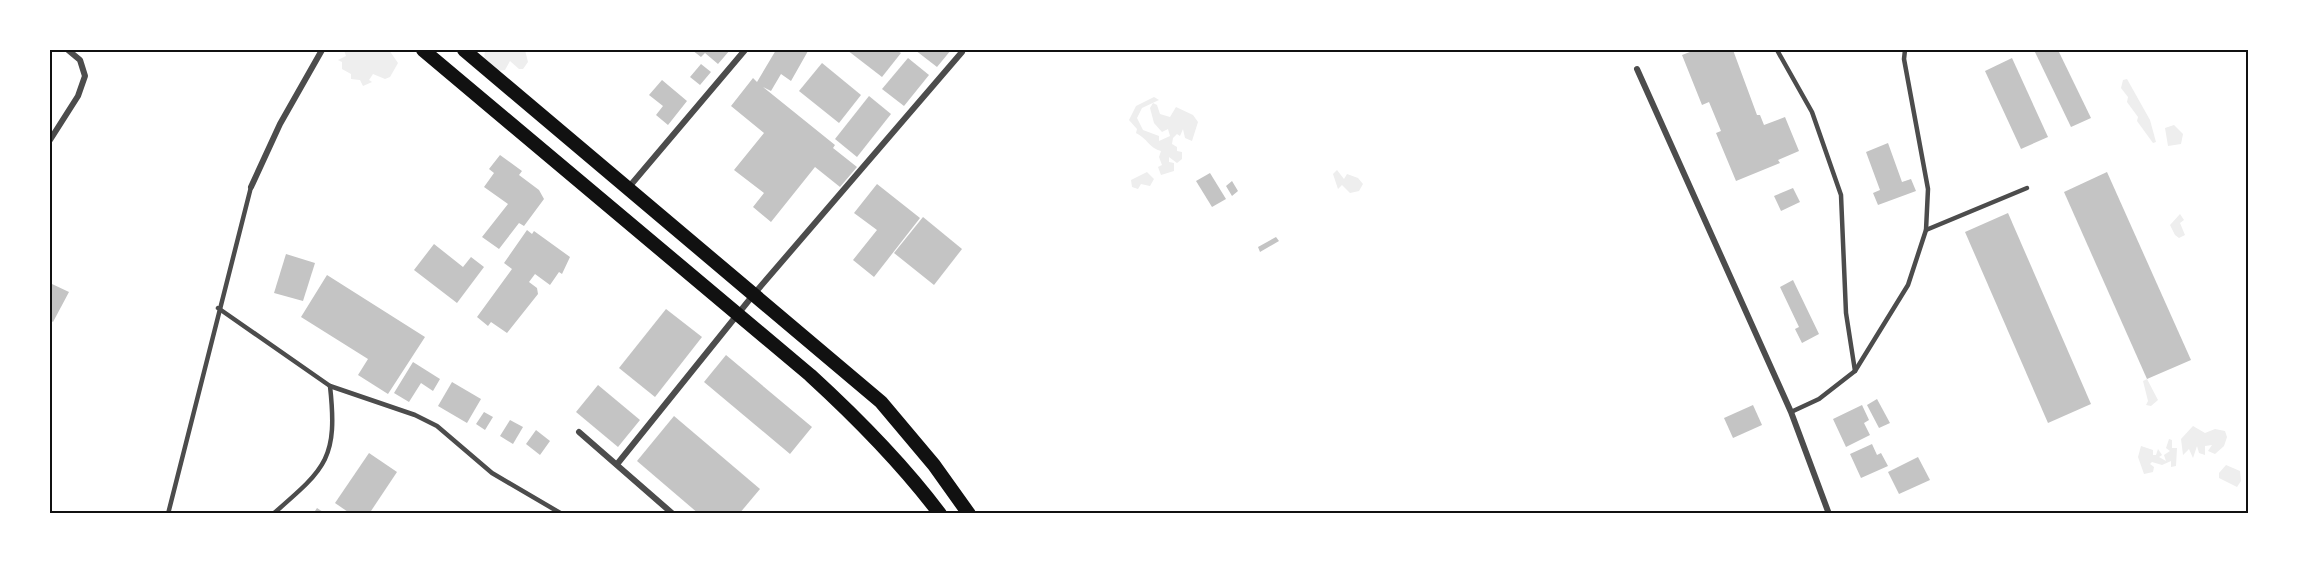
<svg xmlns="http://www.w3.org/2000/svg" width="2298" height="563" viewBox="0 0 2298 563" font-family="'Exo 2',sans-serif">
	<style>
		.green { fill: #eee }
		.building { fill: #c4c4c4 }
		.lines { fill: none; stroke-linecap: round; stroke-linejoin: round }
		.service { stroke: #4c4c4c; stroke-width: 4.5 }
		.minor { stroke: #4c4c4c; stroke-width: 6 }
		.trunk { stroke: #111; stroke-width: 14 }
		.neatline { fill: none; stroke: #111; stroke-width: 2 }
	</style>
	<rect width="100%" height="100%" fill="#fff"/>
	<!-- green -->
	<g class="green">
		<path d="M344,50H389L398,63L390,77L385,79L373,74L369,80L372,82L363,86L360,80L351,79V74L342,69V62L338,60L346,56Z"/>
		<path d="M485,50H525L528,62L523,69H519L510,61L505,70L496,71L484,60Z"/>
		<path d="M2127,79L2150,120L2156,142L2153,143L2137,121L2138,117L2127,102L2128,97L2121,88L2123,80Z"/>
		<path d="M1154,97L1159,100L1142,108L1137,118L1143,130L1159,136V141L1170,136L1168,129L1162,132L1154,123L1150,108L1153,103L1157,105L1160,114L1170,117L1176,107L1193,115L1198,122L1192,141L1185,138L1183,129L1180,136L1177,134L1173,138L1172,144L1177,147V151L1182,152V159L1177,163L1169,157V162L1174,163V171L1161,175L1158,167L1162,165L1159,157L1161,151C1150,149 1147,138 1136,133L1137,129L1129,120L1136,106Z"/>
		<path d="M2174,125L2183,134L2181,144L2168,146L2165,128Z"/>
		<path d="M1337,170L1344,179L1347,174L1358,178L1363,184L1359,191L1350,193L1342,185L1338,189L1333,174Z"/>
		<path d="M1147,172L1154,179L1150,186L1141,184L1138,189L1132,187L1131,180Z"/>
		<path d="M2180,214L2184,220L2180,223L2185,235L2179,238L2175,235L2170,225Z"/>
		<path d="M2147,379L2158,400L2151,406L2146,405L2148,401L2143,381Z"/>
		<path d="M2193,426L2205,433L2215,429L2225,431L2227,437L2224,446L2215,454L2208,451L2212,445L2205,446V455L2199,453L2197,446L2193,458L2189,449L2183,455L2181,439Z"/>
		<path d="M2169,439L2172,440V448H2177L2176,466L2171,467V461L2162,465L2152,462L2150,464L2154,467L2153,472L2144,474L2138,457L2141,446L2153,450V455H2156L2158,449L2162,455L2159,457L2166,461L2164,455L2170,451L2166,448Z"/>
		<path d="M2226,465L2240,471L2241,481L2237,487L2219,478V473Z"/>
	</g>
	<!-- building -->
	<g class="building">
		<path d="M692,50H730L718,64L705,53L701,57Z"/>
		<path d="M776,50L808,51L791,81L781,74L771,91L763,87L835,145L833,148L857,167L840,187L815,167L771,222L753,207L764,193L734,170L764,133L731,106L753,78L757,82Z"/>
		<path d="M847,50H896L901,53L882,77Z"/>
		<path d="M915,50H951L937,67Z"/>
		<path d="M1695,50H1733L1757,115H1760L1764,125L1785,117L1799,151L1778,160L1780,163L1736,181L1716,133L1721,131L1709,102L1702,105L1682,55Z"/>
		<path d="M2034,50H2058L2091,118L2071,127Z"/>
		<path d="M908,58L929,75L904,106L882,89Z"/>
		<path d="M2012,58L2048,137L2021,149L1985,71Z"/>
		<path d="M822,63L861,95L839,123L799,91Z"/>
		<path d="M701,64L711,72L700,85L690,77Z"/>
		<path d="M662,80L687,101L668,125L656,115L663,106L649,95Z"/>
		<path d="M869,96L891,114L857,157L835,139Z"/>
		<path d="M1888,143L1902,182L1911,179L1916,191L1878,205L1873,193L1880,190L1866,152Z"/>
		<path d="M500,155L522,171L519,175L539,190L544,199L524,226L519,223L499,249L482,237L508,204L484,187L494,173L489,169Z"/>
		<path d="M2107,172L2191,360L2147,379L2064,192Z"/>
		<path d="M1210,173L1226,199L1212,207L1196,181Z"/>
		<path d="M1232,181L1238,191L1232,196L1226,186Z"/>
		<path d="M877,184L920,218L874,277L853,260L877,230L854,213Z"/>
		<path d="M1793,188L1800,202L1781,211L1774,196Z"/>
		<path d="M2008,213L2091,404L2048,423L1965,232Z"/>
		<path d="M923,217L962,249L934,285L894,253Z"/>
		<path d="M527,230L532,234L534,231L570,257L562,274L559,272L550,285L535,274L529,282L537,288L538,294L507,333L491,322L488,326L477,317L512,269L504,263Z"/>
		<path d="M1276,237L1279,241L1260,252L1258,247Z"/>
		<path d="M434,244L463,267L471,257L484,267L457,303L414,270Z"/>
		<path d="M286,254L315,263L303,301L274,293Z"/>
		<path d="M327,275L425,337L388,394L358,375L368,359L301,317Z"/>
		<path d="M1793,280L1819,334L1802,343L1795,329L1799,327L1780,287Z"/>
		<path d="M52,284L69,292L53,322L50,320V290Z"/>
		<path d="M666,309L702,337L655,397L619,368Z"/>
		<path d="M726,355L812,427L790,454L704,382Z"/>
		<path d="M413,362L440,379L433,391L421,383L409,402L394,393Z"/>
		<path d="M452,382L481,399L467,423L438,406Z"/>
		<path d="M598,385L640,420L618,447L576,412Z"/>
		<path d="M1877,399L1890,423L1879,428L1867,405Z"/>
		<path d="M1753,405L1762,425L1733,438L1724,418Z"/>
		<path d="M1862,405L1869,420L1864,423L1870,435L1846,447L1833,419Z"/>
		<path d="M484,412L493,417L485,430L476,424Z"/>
		<path d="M674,416L760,489L739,514H699L637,461Z"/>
		<path d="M510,420L523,427L513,444L500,436Z"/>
		<path d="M536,430L550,441L540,455L526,444Z"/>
		<path d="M1872,444L1877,455L1881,453L1888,466L1861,478L1850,454Z"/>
		<path d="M369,453L397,472L369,514H351L335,503Z"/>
		<path d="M1918,457L1930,480L1899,494L1888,472Z"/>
		<path d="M317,508L326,514H313Z"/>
	</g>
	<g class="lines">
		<!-- service -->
		<g class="service">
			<path d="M1777,50L1812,112L1841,195L1846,313L1855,371"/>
			<path d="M1926,230L2027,188"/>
			<path d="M218,308L330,386L415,415L437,426L492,473L562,514"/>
			<path d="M1791,412L1819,399L1855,371L1908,285L1926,230L1928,189L1904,59L1905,50"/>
			<path d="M168,514L251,187"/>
			<path d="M273,514C326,468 338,459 330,386"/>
		</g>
		<!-- minor -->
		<g class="minor">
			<path d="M1637,69L1791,412L1829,514"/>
			<path d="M50,140L78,96L85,76L80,60L68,50"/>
			<path d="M251,187L280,124L322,50"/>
			<path d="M629,187L745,50"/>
			<path d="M579,432L673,514"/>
			<path d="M618,463L754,294L962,52"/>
		</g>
		<!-- trunk -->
		<g class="trunk">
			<path d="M423,50L810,375C857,418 901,462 940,514"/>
			<path d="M464,50L881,402L934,465L969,514"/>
		</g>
	</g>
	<!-- border -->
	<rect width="2298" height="563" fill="none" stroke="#ffffff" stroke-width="102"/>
	<rect x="51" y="51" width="2196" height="461" class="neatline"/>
</svg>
